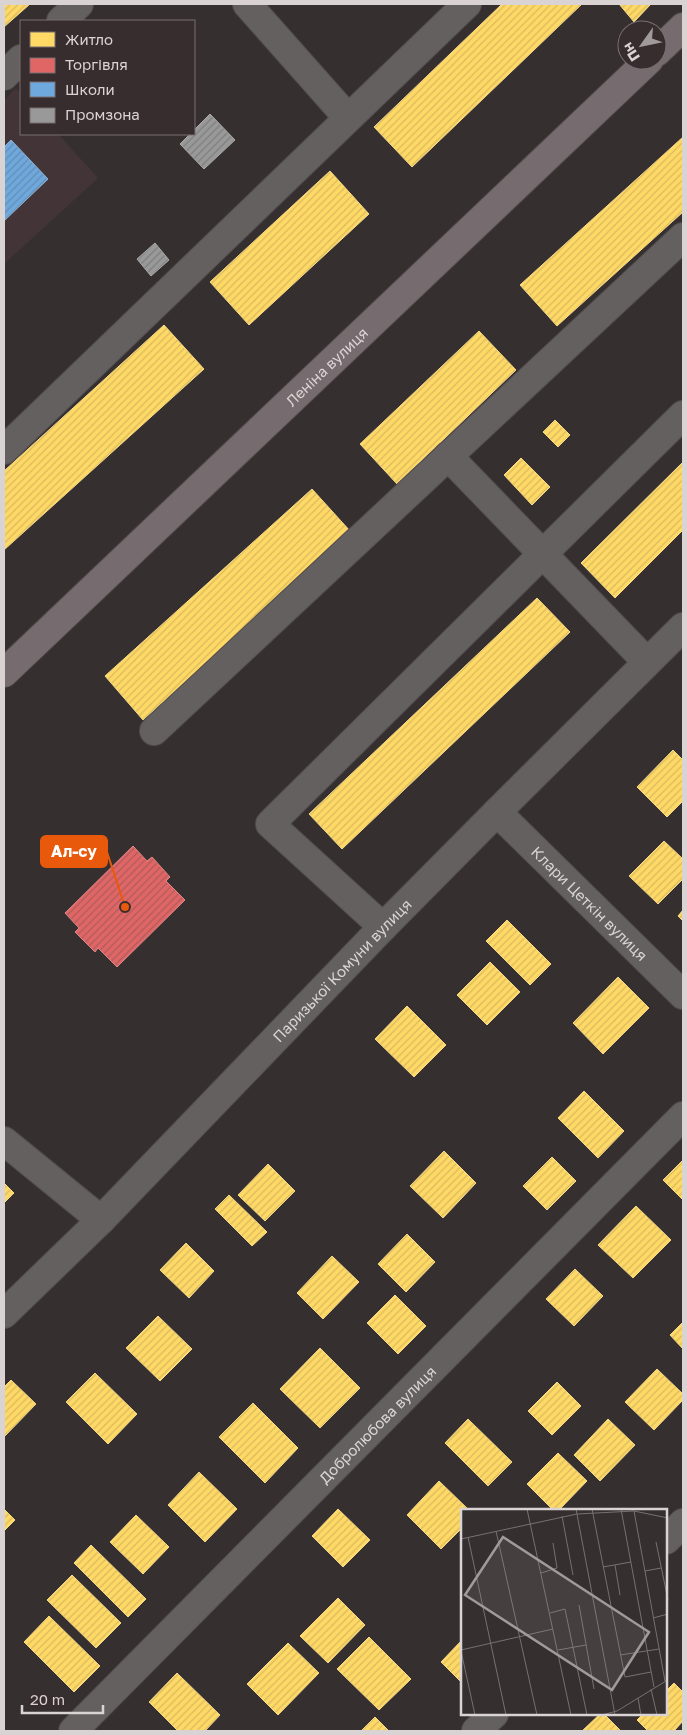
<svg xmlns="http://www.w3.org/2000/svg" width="687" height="1735" viewBox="0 0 687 1735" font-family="'Golos Text',sans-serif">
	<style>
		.built { fill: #433537 }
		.homes { fill: url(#homes-hatch); stroke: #f4d787 }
		.shops { fill: url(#shops-hatch); stroke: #de8787 }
		.schools { fill: url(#schools-hatch); stroke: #8fb5da }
		.industry { fill: url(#industry-hatch); stroke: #acaaab }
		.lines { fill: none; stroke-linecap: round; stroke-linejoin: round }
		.minor-casing { stroke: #524c4d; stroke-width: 30 }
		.major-casing { stroke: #524c4d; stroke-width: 30 }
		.minor { stroke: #646060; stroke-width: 28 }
		.major { stroke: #766b6e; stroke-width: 28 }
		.labels { text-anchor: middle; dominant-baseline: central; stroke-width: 5; stroke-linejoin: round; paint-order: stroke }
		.street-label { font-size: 15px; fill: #dad3d4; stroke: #372d2f }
		.inset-road { fill: none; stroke: #777172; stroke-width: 1 }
		.view { fill: #a09a9b; fill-opacity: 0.15; stroke: #a09a9b; stroke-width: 2.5 }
		.inset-edge { fill: none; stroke: #dad3d4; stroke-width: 2.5 }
		.leader { fill: none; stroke: #e8590c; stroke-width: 2 }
		.callout-dot { fill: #e8590c; stroke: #372d2f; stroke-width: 2 }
		.callout { fill: #e8590c; stroke: #e8590c; stroke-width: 2 }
		.callout-label { font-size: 16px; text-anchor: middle; font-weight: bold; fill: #fff }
	</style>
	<defs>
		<pattern id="homes-hatch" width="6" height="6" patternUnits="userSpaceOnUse" patternTransform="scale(1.25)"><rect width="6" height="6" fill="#ffd966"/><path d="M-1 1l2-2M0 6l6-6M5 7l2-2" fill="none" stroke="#d9ba5e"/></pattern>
		<pattern id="shops-hatch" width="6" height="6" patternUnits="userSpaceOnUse" patternTransform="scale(1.25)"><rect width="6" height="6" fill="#e06666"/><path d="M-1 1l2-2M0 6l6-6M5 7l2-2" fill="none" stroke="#b05a5b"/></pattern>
		<pattern id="schools-hatch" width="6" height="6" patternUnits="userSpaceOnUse" patternTransform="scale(1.25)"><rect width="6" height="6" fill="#6fa8dc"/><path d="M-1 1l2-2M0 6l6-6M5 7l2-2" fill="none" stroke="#648eb5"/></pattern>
		<pattern id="industry-hatch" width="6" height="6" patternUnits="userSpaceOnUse" patternTransform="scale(1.25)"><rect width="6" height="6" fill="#999"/><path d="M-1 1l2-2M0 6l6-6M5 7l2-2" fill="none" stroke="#7f7e7e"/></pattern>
	</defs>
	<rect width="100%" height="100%" fill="#352f30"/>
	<!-- built -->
	<path class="built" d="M16,88L21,94V134H58L98,178L4,264V100Z"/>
	<!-- homes -->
	<g class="homes">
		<path d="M4,4H30L4,27Z"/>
		<path d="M502,4H582L412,167L374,127Z"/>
		<path d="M619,4H651L634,22Z"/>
		<path d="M683,137V212L557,326L520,285Z"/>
		<path d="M330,171L369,214L249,325L210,282Z"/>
		<path d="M164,325L204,369L4,550V471Z"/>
		<path d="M479,331L516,370L397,484L360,444Z"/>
		<path d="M555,420L570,435L558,447L543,432Z"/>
		<path d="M521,458L550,487L532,505L504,475Z"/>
		<path d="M683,462V530L615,598L581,563Z"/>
		<path d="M312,489L351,532L143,720L105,676Z"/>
		<path d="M537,598L570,632L342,849L309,814Z"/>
		<path d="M673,750L683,760V801L667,817L637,787Z"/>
		<path d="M664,841L683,859V879L658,904L629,876Z"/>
		<path d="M683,910V921L678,916Z"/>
		<path d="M507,920L551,964L530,985L486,941Z"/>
		<path d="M490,962L520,992L487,1025L457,995Z"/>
		<path d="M618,977L649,1008L603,1054L573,1023Z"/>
		<path d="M407,1006L446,1045L414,1077L375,1039Z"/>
		<path d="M584,1091L624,1131L598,1158L558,1118Z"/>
		<path d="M444,1151L476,1183L443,1218L410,1186Z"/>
		<path d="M552,1157L576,1181L547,1210L523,1186Z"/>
		<path d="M683,1160V1200L663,1180Z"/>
		<path d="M268,1164L295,1191L265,1221L238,1195Z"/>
		<path d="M4,1183L14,1193L4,1203Z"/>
		<path d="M229,1195L267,1232L252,1246L215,1209Z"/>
		<path d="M636,1206L671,1240L633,1278L598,1245Z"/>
		<path d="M407,1234L435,1262L406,1292L378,1264Z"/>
		<path d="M186,1243L214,1271L189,1298L160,1270Z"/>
		<path d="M332,1256L359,1282L323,1319L297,1293Z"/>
		<path d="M575,1269L603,1296L574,1326L546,1299Z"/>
		<path d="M395,1295L426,1326L398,1354L367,1323Z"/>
		<path d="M158,1316L192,1349L160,1381L126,1348Z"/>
		<path d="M683,1322V1349L670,1335Z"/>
		<path d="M320,1348L360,1388L320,1428L280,1389Z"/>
		<path d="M657,1369L683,1394V1400L654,1430L625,1402Z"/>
		<path d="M95,1373L137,1414L108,1444L66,1402Z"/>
		<path d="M11,1380L36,1404L4,1437V1387Z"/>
		<path d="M557,1382L581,1406L552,1435L528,1411Z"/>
		<path d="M253,1403L298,1448L265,1483L219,1437Z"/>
		<path d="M468,1419L512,1462L488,1486L445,1443Z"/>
		<path d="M608,1419L635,1445L600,1481L574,1455Z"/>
		<path d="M558,1453L587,1481L559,1510H553L527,1484Z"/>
		<path d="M199,1472L237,1509L205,1542L168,1505Z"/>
		<path d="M439,1481L469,1510H462V1528L441,1549L407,1515Z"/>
		<path d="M4,1509L15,1520L4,1531Z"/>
		<path d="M338,1509L370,1540L343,1567L312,1536Z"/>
		<path d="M136,1515L169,1547L143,1574L110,1542Z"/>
		<path d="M91,1545L146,1599L128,1617L74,1563Z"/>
		<path d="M72,1575L121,1623L96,1648L47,1600Z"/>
		<path d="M338,1598L365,1625L328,1663L300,1636Z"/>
		<path d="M49,1616L100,1666L74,1692L24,1642Z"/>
		<path d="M369,1637L411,1679L379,1710L337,1669Z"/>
		<path d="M462,1640V1683L441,1662Z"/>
		<path d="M288,1643L319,1673L278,1715L247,1684Z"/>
		<path d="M177,1673L220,1715L205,1731H178L149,1702Z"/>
		<path d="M674,1683L683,1692V1721L674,1731H648L637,1720L643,1714H666V1691Z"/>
		<path d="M600,1714H604L621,1731H582Z"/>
		<path d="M375,1717L389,1731H361Z"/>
	</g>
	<!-- shops -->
	<path class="shops" d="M133,846L147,861L152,857L170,877L166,881L185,900L117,967L98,948L95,952L75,932L79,928L65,913Z"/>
	<!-- schools -->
	<path class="schools" d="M11,140L48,179L4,221V147Z"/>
	<!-- industry -->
	<g class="industry">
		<path d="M210,114L235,140L204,169L180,144L190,134H194V130Z"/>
		<path d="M155,243L169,260L151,276L137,259Z"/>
	</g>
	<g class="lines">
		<!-- minor casing -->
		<g class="minor-casing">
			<g id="minor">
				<path d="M247,4L348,118"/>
				<path d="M61,21L79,4"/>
				<path d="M4,76L21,59"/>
				<path d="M4,450L467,4"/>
				<path d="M448,456L647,662"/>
				<path d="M154,731L683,237"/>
				<path id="s1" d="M497,812L683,995"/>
				<path d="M383,927L270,824L683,415"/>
				<path d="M4,1141L101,1220"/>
				<path id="s2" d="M4,1314L101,1220L383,927L497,812L683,627"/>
				<path d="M666,1540L683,1523"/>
				<path id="s3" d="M73,1731L683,1116"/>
				<path d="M476,1731L494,1714"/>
			</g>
		</g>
		<!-- major casing -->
		<g class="major-casing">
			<g id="major">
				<path d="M657,52L683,27"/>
				<path id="s4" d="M4,673L649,60"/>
			</g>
		</g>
		<!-- minor -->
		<use href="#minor" class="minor"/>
		<!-- major -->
		<use href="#major" class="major"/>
	</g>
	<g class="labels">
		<!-- street labels -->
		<g class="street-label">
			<text stroke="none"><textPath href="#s4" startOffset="445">Леніна вулиця</textPath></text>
			<text stroke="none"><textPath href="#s1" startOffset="130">Клари Цеткін вулиця</textPath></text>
			<text stroke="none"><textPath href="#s2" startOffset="482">Паризької Комуни вулиця</textPath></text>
			<text stroke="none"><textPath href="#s3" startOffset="432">Добролюбова вулиця</textPath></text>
		</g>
	</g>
	<!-- overview -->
	<g transform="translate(461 1509)">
		<rect width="206" height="206" fill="#352f30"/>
		<path class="inset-road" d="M66,0L110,206M115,0L154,206M131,0L164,168L190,163M160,0L193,178M173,2L204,172M101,7L112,66M35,22L76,206M7,28L45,206M0,30L116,5L173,2L207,9M195,33L207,91M154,56L159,86M142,58L170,53M184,62L200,59M80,64L96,59L92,34M118,96L133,180M89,104L104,100L126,206M192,109L207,105M0,141L92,120M97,141L125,136M0,142L14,206M159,146L198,140M190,180L196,206M177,189L180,206M141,206L156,202L205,172"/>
		<path class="view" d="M42,28L188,123L151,181L4,86Z"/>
		<rect width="206" height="206" class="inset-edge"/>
	</g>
	<!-- callouts -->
	<path class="leader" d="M125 907L107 852"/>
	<circle class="callout-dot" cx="125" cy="907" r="5"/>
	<rect class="callout" x="41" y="836" width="66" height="31" rx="5"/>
	<g class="callout-label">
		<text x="74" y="857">Ал-су</text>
	</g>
	<!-- border -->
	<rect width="687" height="1735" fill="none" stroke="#dad3d4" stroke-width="10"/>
	<!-- legend -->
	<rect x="20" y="20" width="175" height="115" fill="#372d2f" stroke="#786f71"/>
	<rect x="30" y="32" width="25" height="15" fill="#ffd966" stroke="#786f71"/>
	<text x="65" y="45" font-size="15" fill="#dad3d4">Житло</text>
	<rect x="30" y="58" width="25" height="15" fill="#e06666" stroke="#786f71"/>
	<text x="65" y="70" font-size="15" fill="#dad3d4">Торгівля</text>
	<rect x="30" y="82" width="25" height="15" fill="#6fa8dc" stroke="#786f71"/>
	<text x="65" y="95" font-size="15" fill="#dad3d4">Школи</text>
	<rect x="30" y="108" width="25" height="15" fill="#999999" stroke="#786f71"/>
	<text x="65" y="120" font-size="15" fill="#dad3d4">Промзона</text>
	<!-- north arrow -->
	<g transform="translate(642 45) rotate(237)"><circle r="24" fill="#372d2f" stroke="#786f71"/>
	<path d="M0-4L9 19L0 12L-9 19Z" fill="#a09a9b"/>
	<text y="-8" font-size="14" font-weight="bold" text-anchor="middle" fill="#dad3d4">Пн</text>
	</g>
	<!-- scale -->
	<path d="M22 1705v8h81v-8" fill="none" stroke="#dad3d4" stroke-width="2.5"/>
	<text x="30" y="1705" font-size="15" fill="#dad3d4" stroke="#372d2f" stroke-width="4" paint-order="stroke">20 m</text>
</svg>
